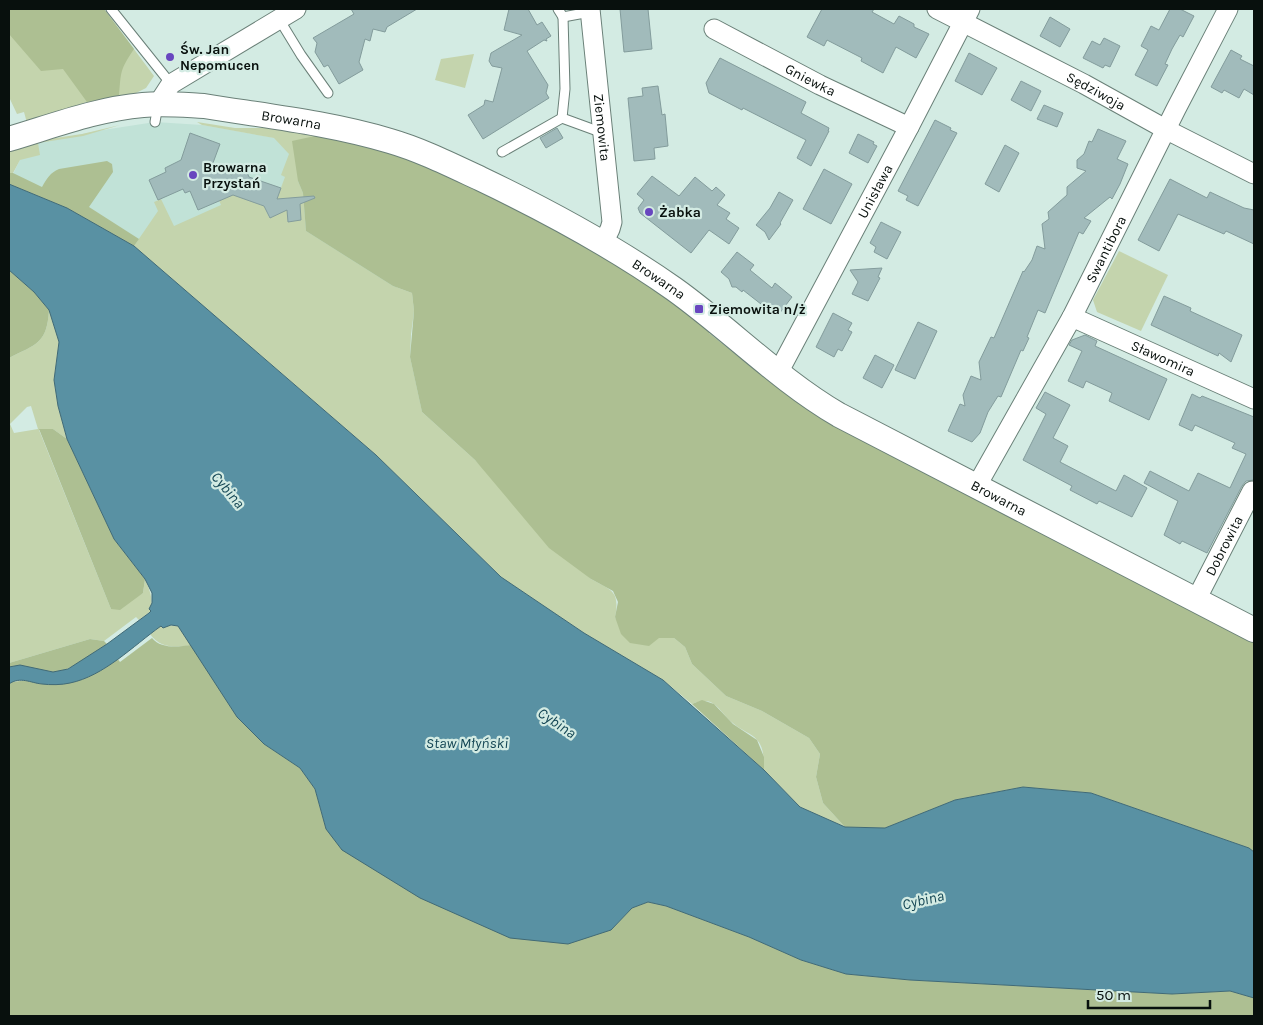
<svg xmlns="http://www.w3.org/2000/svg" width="1263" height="1025" viewBox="0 0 1263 1025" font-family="Karla,sans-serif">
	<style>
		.built { fill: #c1e2d7 }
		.green { fill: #c4d4ad; fill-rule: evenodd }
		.forest { fill: #adbf92 }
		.water { fill: #5991a3; stroke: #416a76 }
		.building { fill: #a1bbbb; stroke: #839c9c }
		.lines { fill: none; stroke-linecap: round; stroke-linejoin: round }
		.service-casing { stroke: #6a8078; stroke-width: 11 }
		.minor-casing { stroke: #6a8078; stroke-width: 21 }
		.tertiary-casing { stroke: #6a8078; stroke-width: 26 }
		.service { stroke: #fff; stroke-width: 9 }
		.minor { stroke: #fff; stroke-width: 19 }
		.tertiary { stroke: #fff; stroke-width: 24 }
		.poi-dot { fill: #6846bf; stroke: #d3ebe3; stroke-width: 2 }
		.labels { text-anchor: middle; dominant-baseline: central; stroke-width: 4.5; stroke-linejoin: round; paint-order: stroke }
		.poi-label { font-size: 14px; font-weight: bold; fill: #08100d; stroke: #d3ebe3; text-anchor: start }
		.street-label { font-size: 14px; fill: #08100d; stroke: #d3ebe3 }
		.water-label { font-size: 15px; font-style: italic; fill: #154755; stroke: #d3ebe3 }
	</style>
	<rect width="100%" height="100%" fill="#d3ebe3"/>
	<!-- built -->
	<path class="built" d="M155,122L202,125L292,141L414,311L411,334L410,357L422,412L12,176L20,160L38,143L103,130Z"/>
	<!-- green -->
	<g class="green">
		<path d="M9,9H104L154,76L146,88L136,93L87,102L27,123L24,112L17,114L9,97Z"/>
		<path d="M474,54L465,88L435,80L441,59Z"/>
		<path d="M197,122L235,128H277L324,134L298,181L303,193L306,231L393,286L412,293L414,311L411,334L410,357L422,412L475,460L591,579C612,591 620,590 615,618L659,638H674L685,647L692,664L726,696L762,711L809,738L820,754L816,777L823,803L845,827L800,807L764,770C764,760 764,747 757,740C752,733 740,730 734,724C718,712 716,694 692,704L663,680L584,633L501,577L376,455L134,246L158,211L154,202L161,199L174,226L221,205L216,193H230L264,206L269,217L282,212L276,201L285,177L281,175L289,154L274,138L202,125Z"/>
		<path d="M120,125L83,136L38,143L40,155L20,160L13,173H9V148L42,140L82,134Z"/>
		<path d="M1119,251L1168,275L1141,331L1097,312L1093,300Z"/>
		<path d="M49,310L59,342L54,380L58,406L67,439L53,429L39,430L111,609L143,593L145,579C150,591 153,598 151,611L139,620L136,617L104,641L90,639L9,663V358C36,344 47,344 49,310ZM31,406L38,429L14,433L10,424L27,407Z"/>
		<path d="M161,625L178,626L191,645C175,648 160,648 150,634Z"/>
	</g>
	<!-- forest -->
	<g class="forest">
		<path d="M9,9H104L134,49C120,70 121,71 119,96L87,102L63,69L41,71L9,34Z"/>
		<path d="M324,134L417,159L597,249L712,329L709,333L754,369L757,365L1254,638V852L1249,848L1091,793L1023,787L955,800L885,828L845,827L823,803L816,777L820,754L809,738L762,711L726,696L692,664L685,647L674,638H659L649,646L630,643L621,634L615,617L618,602L613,591L591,579L549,548L475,460L422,412L410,357L414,311L412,293L393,286L306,231L303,193L298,181L292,141Z"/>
		<path d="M107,161L112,164L113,172L89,207L139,239L134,246L67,208L9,184V173H13L42,187C47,178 50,173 59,169Z"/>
		<path d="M9,270L34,292L49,310C47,344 36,344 9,358Z"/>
		<path d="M39,429H53L67,439L114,539L145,579L143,593L120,610L111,609Z"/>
		<path d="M152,638C161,649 178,647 191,645L237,717L264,744L300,768L315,789L326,829L611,930L632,908L648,902L666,906L749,937L801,960L846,974L910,980L1172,994L1230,991L1254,998V1016H9V684L12,682L28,680L42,684L104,669L117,658L120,662Z"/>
		<path d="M90,639L104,641L107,644C93,653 68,674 51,672C36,670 24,664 9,667V663Z"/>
		<path d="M702,700L714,704L733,724L757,740L764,757V770L692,704Z"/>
	</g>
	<!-- water -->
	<path class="water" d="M9,184L67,208L134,246L376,455L501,577L584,633L663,680L764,770L800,807L845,827L885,828L955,800L1023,787L1091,793L1249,848L1254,852V998L1230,991L1172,994L910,980L846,974L801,960L749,937L666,906L648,902L632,908L611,930L568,944L510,938L420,898L342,850L326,829L315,789L300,768L264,744L237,717L178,626L171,625L163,628L161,626C133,646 104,676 70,683C62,685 50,685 42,684C31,683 20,676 9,684V667L20,665L53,672L68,669L107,644L149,613L151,611L149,609L152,603V593L145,579L114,539L67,439L58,406L54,380L59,342L49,310L34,292L9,270Z"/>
	<!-- building -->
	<g class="building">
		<path d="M351,9H417L387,27L385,32L373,29L370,41L365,39L359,62L363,70L339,84L328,65L324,67L315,52L317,43L313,38L354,14Z"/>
		<path d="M509,9H528L537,25L542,22L551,36L546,39L547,41L544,40L527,51L548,85L546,93L549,98L483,139L468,115L484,105L485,100L493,102L502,68L492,66L489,61L491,53L522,35L504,30Z"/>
		<path d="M620,9H648L652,49L624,52Z"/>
		<path d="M822,9H874L872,12L894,24L899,16L914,24V27L929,34L916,58L896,47L883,73L861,61L862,58L827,40L824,46L807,37Z"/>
		<path d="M1170,9H1180L1194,16L1183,37L1180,35L1172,49L1165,64L1168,65L1157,86L1135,75L1148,50L1141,46L1151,26L1159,30Z"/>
		<path d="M1050,17L1070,29L1060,47L1040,36Z"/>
		<path d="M1104,38L1120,46L1110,67L1105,65L1103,68L1083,58L1092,41L1100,45Z"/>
		<path d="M1231,50L1242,56L1240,59L1254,66V95L1244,89L1239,98L1224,90L1222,93L1211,87Z"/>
		<path d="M969,53L997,68L982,95L955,81Z"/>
		<path d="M720,58L806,102L801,113L829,128L828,131H829L811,166L797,158L806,140L743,108L742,110L709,93L706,83Z"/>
		<path d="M1021,81L1041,91L1031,111L1011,100Z"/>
		<path d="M658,86L662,115L665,114L668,146L654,148L655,159L634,161L628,98L643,96L642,88Z"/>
		<path d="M1044,105L1063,113L1057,127L1037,119Z"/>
		<path d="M935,120L951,128L950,130L957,133L918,206L906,200L908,196L898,191Z"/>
		<path d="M557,128L563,138L546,148L540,138Z"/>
		<path d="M1098,129L1126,141L1117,159L1128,164L1120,184L1112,199L1110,197L1084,218L1091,221L1083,234L1079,232L1045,313L1038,310L1027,337L1029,338L1023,351L1021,350L1001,397L998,396L988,412L980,433L972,442L948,431L960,404L965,406L963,395L971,376L981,380L979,362L991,337L994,338L1023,271L1024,272L1032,260L1037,246L1045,249L1042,224L1049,219L1048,212L1067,195V187L1086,171L1077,168V160L1084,154L1089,141L1092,142Z"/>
		<path d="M190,133L220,144L210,171L226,164L231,175L245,168L249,177L281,188L277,199L314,196L315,198L300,204L301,220L288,222L287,210L270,218L264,206L233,195L198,210L190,191L185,193L183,189L158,200L149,180L166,172L165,168L181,160Z"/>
		<path d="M858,134L874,142L873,144L877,146L868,163L849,153Z"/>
		<path d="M1005,145L1019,153L999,192L985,184Z"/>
		<path d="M824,169L852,184L831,224L803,209Z"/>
		<path d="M652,176L679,196L695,177L712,191L716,187L725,195L717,205L730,213L726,219L739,228L729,244L709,230L691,253L640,213L638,208L644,200L637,194Z"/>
		<path d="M1170,179L1207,198L1210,192L1244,208L1254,210V244L1226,231L1224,234L1178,214L1159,251L1138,240Z"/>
		<path d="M779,192L793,200L780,223L781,224L769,240L765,232L756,225L770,208Z"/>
		<path d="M881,222L901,232L887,259L874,252L876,247L870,243Z"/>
		<path d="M737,252L754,265L750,270L772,288L775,283L792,297L779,314L777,313L775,315L743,290L742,292L736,287H732L729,279L721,272Z"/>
		<path d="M882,268L878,277L880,278L868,301L852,294L858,282L850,270Z"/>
		<path d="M1164,296L1191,308L1190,311L1242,335L1231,362L1219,353L1218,356L1151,325Z"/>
		<path d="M833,313L852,323L848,330L852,332L842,351L838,349L834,357L816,347Z"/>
		<path d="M918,322L937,331L915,379L895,370Z"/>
		<path d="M1085,335L1097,341L1095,346L1167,379L1149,420L1109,401L1112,393L1086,381L1083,388L1068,381L1082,351L1069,345L1072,340Z"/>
		<path d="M875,355L894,365L882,388L863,378Z"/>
		<path d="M1045,392L1070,405L1053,438L1068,446L1060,462L1116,491L1124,475L1147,488L1132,517L1099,501L1097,504L1070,490L1072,486L1023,460L1046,414L1036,408Z"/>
		<path d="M1192,394L1200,398L1202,396L1254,417V480L1246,481L1242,486L1207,553L1182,541L1180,544L1164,535L1178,501L1144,483L1150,471L1189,491L1198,473L1230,488L1246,454L1232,448L1235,443L1195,425L1192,431L1179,425Z"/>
	</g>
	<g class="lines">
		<!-- service casing -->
		<g class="service-casing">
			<g id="service">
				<path d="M111,9L171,84"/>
				<path d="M558,9L563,17L590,12"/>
				<path d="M563,17L565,89L562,118L603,133"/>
				<path d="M279,19L301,55L328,93"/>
				<path d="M155,122L158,105"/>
				<path d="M502,152L562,118"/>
			</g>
		</g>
		<!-- minor casing -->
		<g class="minor-casing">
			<g id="minor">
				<path id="s1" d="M590,9L612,222L610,229L603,243"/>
				<path id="s2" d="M937,9L1084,84L1167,130L1254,174"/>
				<path id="s3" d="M714,29L820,85L909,127"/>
				<path d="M158,104L171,84L296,9"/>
				<path id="s4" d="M1072,317L1254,399"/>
				<path id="s5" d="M778,373L909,127L970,9"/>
				<path id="s6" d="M976,487L1072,317L1176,109L1228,9"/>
				<path id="s7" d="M1196,600L1252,491"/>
			</g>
		</g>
		<!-- tertiary casing -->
		<g class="tertiary-casing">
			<g id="tertiary">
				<path id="s8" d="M9,139C53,126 97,109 143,105C163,103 184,105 204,106C266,116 330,123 390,141C421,150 451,165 481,179C548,211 613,246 674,289C730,329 779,380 839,415L1254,630"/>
			</g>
		</g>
		<!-- service -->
		<use href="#service" class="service"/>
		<!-- minor -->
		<use href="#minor" class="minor"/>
		<!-- tertiary -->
		<use href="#tertiary" class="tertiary"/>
	</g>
	<!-- markers -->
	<g class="poi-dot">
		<circle cx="170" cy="57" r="5"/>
		<circle cx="193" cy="175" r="5"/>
		<circle cx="649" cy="212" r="5"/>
		<rect x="694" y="304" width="10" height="10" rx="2.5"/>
	</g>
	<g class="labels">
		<!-- poi labels -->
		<g class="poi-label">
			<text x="180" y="49">Św. Jan<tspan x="180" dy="16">Nepomucen</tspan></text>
			<text x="203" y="167">Browarna<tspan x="203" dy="16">Przystań</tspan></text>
			<text x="659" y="212">Żabka</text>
			<text x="709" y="309">Ziemowita n/ż</text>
		</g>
		<!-- street labels -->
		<g class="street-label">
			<text stroke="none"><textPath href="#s3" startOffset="109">Gniewka</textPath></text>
			<text stroke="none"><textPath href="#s2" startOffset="179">Sędziwoja</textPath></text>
			<text stroke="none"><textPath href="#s8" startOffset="288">Browarna</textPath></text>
			<text stroke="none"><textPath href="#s1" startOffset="119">Ziemowita</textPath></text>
			<text stroke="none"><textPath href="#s5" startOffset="206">Unisława</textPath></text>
			<text stroke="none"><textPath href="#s6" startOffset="271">Swantibora</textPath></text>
			<text stroke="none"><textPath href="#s8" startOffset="692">Browarna</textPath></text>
			<text stroke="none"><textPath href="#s4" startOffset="100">Sławomira</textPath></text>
			<text stroke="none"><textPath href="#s8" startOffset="1098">Browarna</textPath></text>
			<text stroke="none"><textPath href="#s7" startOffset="61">Dobrowita</textPath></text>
		</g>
		<!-- water labels -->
		<g class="water-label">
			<text transform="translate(228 490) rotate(50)">Cybina</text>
			<text transform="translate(557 723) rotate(34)">Cybina</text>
			<text x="467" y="743">Staw Młyński</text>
			<text transform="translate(923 900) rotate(-13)">Cybina</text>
		</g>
	</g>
	<!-- border -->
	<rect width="1263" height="1025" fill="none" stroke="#08100d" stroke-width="20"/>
	<!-- scale -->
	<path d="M1088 1000v8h122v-8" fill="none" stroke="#08100d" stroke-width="2.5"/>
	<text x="1096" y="1000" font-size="15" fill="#08100d" stroke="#d3ebe3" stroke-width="4" paint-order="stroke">50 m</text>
</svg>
